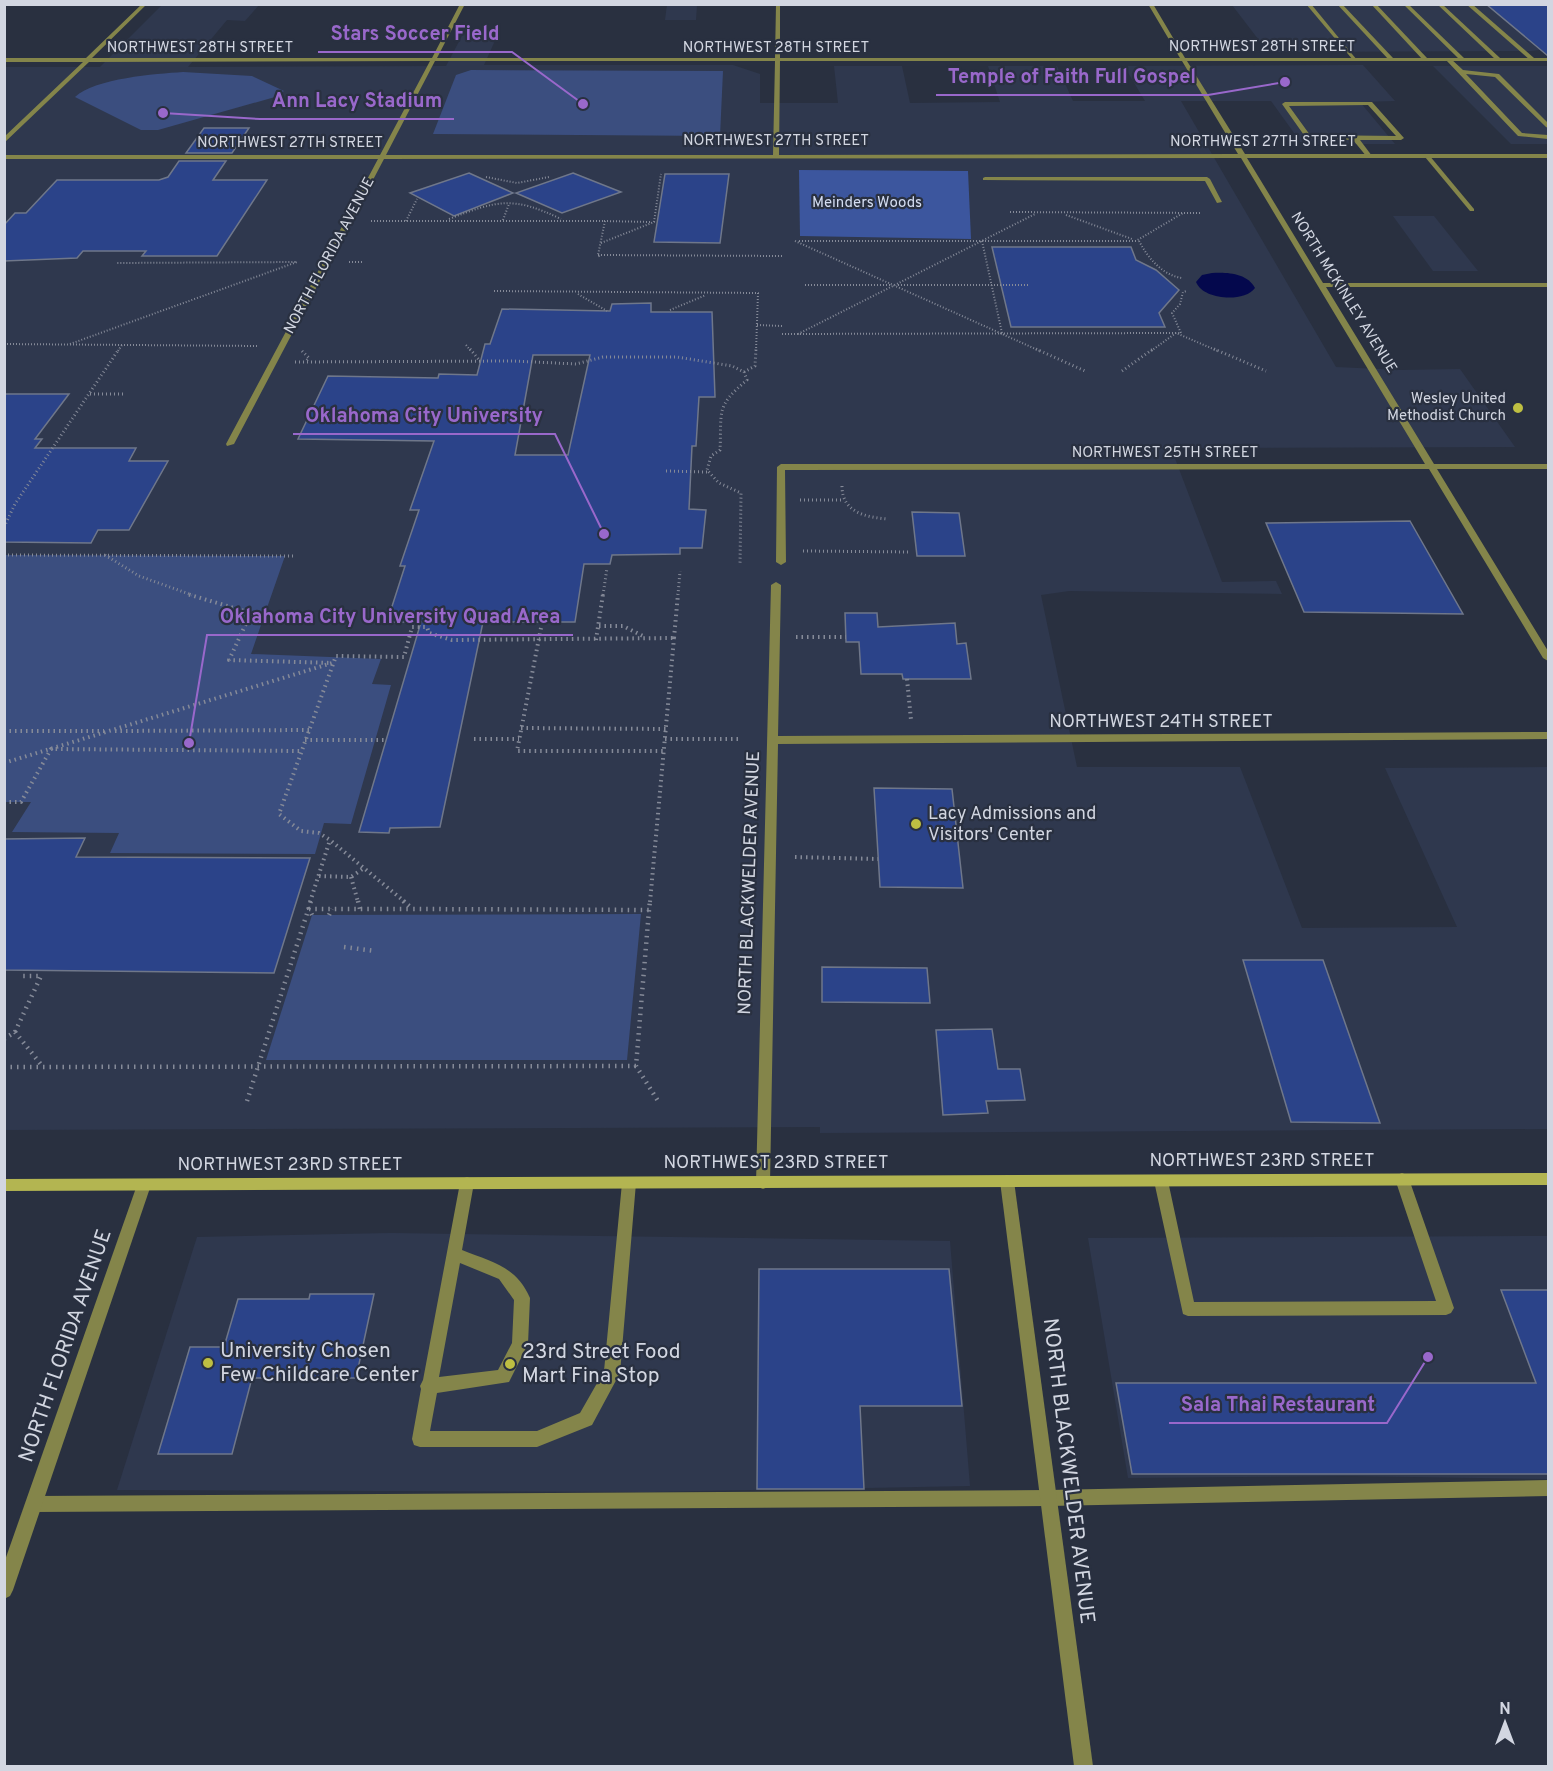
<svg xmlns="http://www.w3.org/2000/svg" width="1553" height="1771" viewBox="0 0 1553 1771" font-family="Overpass,sans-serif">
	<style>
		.built { fill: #2f384e }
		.green { fill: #3b4e7f }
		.forest { fill: #3c569e }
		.water { fill: #04084d }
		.building { fill: #2b4389; stroke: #6f778a; stroke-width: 1.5; fill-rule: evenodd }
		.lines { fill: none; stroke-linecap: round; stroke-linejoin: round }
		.path-far3 { stroke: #858a98; stroke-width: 2; stroke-dasharray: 1 2; stroke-linecap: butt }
		.path-far2 { stroke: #858a98; stroke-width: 3; stroke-dasharray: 1 3; stroke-linecap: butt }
		.path-far1 { stroke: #858a98; stroke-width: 4; stroke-dasharray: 1.5 4; stroke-linecap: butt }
		.path { stroke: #858a98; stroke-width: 4.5; stroke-dasharray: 1.5 5; stroke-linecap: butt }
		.service { fill: #84854a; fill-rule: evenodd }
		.minor { fill: #84854a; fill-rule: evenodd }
		.secondary { fill: #b3b551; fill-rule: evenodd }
		.poi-dot { fill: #bebf42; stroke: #293040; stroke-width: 2 }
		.labels { text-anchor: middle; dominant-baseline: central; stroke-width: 4.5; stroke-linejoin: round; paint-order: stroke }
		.far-street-label { font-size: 15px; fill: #d2d6e1; stroke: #293040 }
		.far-park-label { font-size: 15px; fill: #d4ddf2; stroke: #293040 }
		.far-poi-label { font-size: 15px; fill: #d2d6e1; stroke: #293040; text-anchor: end }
		.street-label { font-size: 18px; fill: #d2d6e1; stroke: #293040 }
		.poi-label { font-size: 18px; fill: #d2d6e1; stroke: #293040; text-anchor: start }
		.near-street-label { font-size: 21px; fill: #d2d6e1; stroke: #293040 }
		.near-poi-label { font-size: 21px; fill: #d2d6e1; stroke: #293040; text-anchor: start }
		.leader { fill: none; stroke: #9968cb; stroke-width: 2 }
		.callout-dot { fill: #9968cb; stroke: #293040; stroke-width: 2 }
		.callout-label { font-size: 20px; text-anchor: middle; font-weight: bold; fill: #9968cb; stroke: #293040; stroke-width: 4.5; stroke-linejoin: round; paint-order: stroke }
	</style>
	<rect width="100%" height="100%" fill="#293040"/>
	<!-- built -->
	<g class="built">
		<path d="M163,4L259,5L245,21L227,20L188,67L446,66L463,34H498L484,65H733L760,74V103H838L834,66H902L910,103L1000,102L988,66H1057L1073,101H1145L1124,66L1363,65L1395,101L1360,102L1395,144H1302L1271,101H1181L1336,367L1401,370L1460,369L1515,447L1171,448L1222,582L1276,581L1282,594L1069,591L1041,595L1077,767H1240L1302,928L1457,927L1385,768L1548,767V1129L820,1133V1127L5,1130L4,67H100Z"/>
		<path d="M667,5H697L696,20H665Z"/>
		<path d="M1232,5H1548V49L1531,51L1268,52Z"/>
		<path d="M1433,66H1548V144H1511Z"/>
		<path d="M1393,216H1434L1478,271H1433Z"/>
		<path d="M391,1233L950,1241L970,1486L648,1492L117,1490L197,1237Z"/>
		<path d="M1548,1236V1479L1348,1476L1128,1478L1088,1238Z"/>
	</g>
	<!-- green -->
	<g class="green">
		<path d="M471,70L723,71L720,136L433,134L456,75Z"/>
		<path d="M183,72L252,76L284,91L275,97L158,130H141L75,97C96,78 155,74 183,72Z"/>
		<path d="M5,555L285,556L251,654L381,659L372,684L391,685L351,824L324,823L315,854L110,853L119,833L12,832L31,802H5Z"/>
		<path d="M641,914L627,1060H266L312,915Z"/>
	</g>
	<!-- forest -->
	<path class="forest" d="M799,170L968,171L971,239L800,236Z"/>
	<!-- water -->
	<path class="water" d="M1212,273C1227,272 1247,273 1255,288C1244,303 1203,300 1196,282L1202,275Z"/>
	<!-- building -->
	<g class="building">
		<path d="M1486,4H1548V56Z"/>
		<path d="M204,128H249L232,153H186Z"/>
		<path d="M179,161H226L213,180H267L217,256H142L146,251H83L77,258L4,261V225L15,213H26L57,180H159L168,177Z"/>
		<path d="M469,173L513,193L454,216L410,193Z"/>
		<path d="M573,173L621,192L562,213L516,193Z"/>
		<path d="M665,174H729L720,243L654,242Z"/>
		<path d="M992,247H1131L1136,260L1156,270L1179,290L1159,313L1165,327H1011Z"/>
		<path d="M651,303V312H712L715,397H699L696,446H692L689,509L706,510L702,548H680V554L612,555L610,564H584L575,622H483L440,827L390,828L389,833L359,832L421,622H387L405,566H400L419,510H410L434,441L298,439L328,376L438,378L439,374L477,375L485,344H490L502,309L610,311L612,304ZM533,355H590L568,455H515Z"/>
		<path d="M4,394H69L35,439H42L35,448H136L129,461H168L129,530H98L91,543L4,542Z"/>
		<path d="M912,512L959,513L965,556H917Z"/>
		<path d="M1410,521L1463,614L1304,612L1266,523Z"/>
		<path d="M845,613H877L878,627L955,623L957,644L966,643L971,679H903L902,674H861L859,642H846Z"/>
		<path d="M874,788L952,789L963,888L880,887Z"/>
		<path d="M85,838L76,857L310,858L274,973L4,970V839Z"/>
		<path d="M1243,960H1323L1380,1123L1291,1122Z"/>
		<path d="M822,967L927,968L930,1003L822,1002Z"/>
		<path d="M992,1029L998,1069H1020L1025,1100L986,1101L988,1113L943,1115L936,1030Z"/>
		<path d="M759,1269H949L962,1406H860L864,1489H757Z"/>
		<path d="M1501,1290H1548V1474H1132L1116,1383H1536Z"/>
		<path d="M310,1294H374L356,1378H252L232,1454H158L190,1347H224L238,1299H309Z"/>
	</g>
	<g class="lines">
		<!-- path-far3 -->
		<g class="path-far3">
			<path d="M486,177L517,183L549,177"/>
			<path d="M1010,212L1201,213"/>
			<path d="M1066,215L1132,239"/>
			<path d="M449,219C498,200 513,196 561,219"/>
			<path d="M503,220L509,204"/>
			<path d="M371,221H605L598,255L601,258"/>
			<path d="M406,221L417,199"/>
			<path d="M604,221L651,222"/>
			<path d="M795,241L1040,351"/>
			<path d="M799,241H982L1002,333"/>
			<path d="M982,241H1136L1183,213"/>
			<path d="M1139,241C1148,258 1162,275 1182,278"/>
			<path d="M601,243L654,222L661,174"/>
			<path d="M598,255L782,256"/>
			<path d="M349,262H363"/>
			<path d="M805,285H891"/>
			<path d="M898,285H1029"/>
			<path d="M494,291L758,293L756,351"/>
			<path d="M578,294L607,311"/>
			<path d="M670,310L706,295"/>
			<path d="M757,325L782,326"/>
			<path d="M782,334L1176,333L1218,351"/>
			<path d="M798,334L1035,214"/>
			<path d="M4,344L259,346"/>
			<path d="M70,344L297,262L116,263"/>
			<path d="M466,345L471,351"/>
			<path d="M118,351L122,345"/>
			<path d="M1151,351L1176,333H1181L1172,313L1180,304L1183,292L1187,291"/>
		</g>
		<!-- path-far2 -->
		<g class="path-far2">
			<path d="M470,349L480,361"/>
			<path d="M1036,349L1085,371"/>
			<path d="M1214,349L1266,371"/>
			<path d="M302,351L309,358L305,362"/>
			<path d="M295,362L513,361L576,364L603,357H677L732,366L744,372L747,380C715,407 722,411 720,450L711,456L707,470L719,483L741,493L740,565"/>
			<path d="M1122,371L1153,349"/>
			<path d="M744,372L755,366L756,349"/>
			<path d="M90,394H123"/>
			<path d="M666,471L707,472"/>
			<path d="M842,486C842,512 865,517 887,519"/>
			<path d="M800,500H843"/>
			<path d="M4,527L15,504L119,349"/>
			<path d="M803,551L911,552"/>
			<path d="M4,555L296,556"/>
			<path d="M105,555L139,576L192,595"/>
			<path d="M603,595L607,568"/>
			<path d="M678,595L680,571"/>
		</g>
		<!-- path-far1 -->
		<g class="path-far1">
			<path d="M599,626H623L645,637"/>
			<path d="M541,628L517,751H663"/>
			<path d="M796,637H846"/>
			<path d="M674,638L678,594"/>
			<path d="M596,640L603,594"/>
			<path d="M907,679L911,720"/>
			<path d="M521,728L666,729"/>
			<path d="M4,731H104"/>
			<path d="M115,731L309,730"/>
			<path d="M474,739H519"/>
			<path d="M665,739H739"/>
			<path d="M305,740H386"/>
			<path d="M4,763L332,663L229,660L251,613L187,594"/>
			<path d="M4,802H21L51,749L301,751"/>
			<path d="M795,857L878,859"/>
			<path d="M319,876L351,877L364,868"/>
			<path d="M351,877L358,902"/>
			<path d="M310,902L330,840"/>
			<path d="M405,902L330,840L319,833L301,831L279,814L336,656L404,657L412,627H427L429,633L452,640L674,638"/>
			<path d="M650,902L674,638"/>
		</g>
		<!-- path -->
		<g class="path">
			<path d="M358,901L360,909"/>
			<path d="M403,901L413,909L649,910L650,901"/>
			<path d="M649,910L636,1066L658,1101"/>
			<path d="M312,915L309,909H412"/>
			<path d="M329,915L332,909"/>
			<path d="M344,947L375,951"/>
			<path d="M15,1032L41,976H22"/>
			<path d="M4,1039L15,1032L43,1067"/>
			<path d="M4,1067L636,1066"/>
			<path d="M247,1101L311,901"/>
		</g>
		<!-- service -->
		<g class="service">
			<path d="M1306,4H1311L1357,60H1353Z"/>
			<path d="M1337,4H1342L1393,58V60H1389Z"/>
			<path d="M1371,4H1376L1427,58V60H1423Z"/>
			<path d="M1403,4H1408L1464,58V60H1460Z"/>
			<path d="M1437,4H1442L1500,58V60H1496Z"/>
			<path d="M1466,4H1472L1534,58V60H1530Z"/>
			<path d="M1446,58H1450L1463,70L1499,74L1548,123V128L1546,127L1495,77L1466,74L1522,133L1548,135V139L1518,136L1446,60Z"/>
			<path d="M1285,102H1372L1404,138L1401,140H1360L1372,156L1367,157L1353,140L1306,138L1282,104ZM1368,105L1396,136L1310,135L1289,106Z"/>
			<path d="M1425,155H1429L1474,209V211H1470L1425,157Z"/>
			<path d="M985,177H1207L1210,179L1222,202L1217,203L1205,181L983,180V178Z"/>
			<path d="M1402,1173L1407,1175L1409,1179L1454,1308L1451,1313L1446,1315L1188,1316L1183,1314L1154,1181L1156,1177L1161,1175L1166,1177L1168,1181L1194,1302L1436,1301L1395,1179L1397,1175Z"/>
			<path d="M467,1177L472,1179L474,1183L462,1250C492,1262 516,1266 530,1298L528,1344L509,1382L437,1393L430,1431H537L580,1413L604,1371L622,1183L624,1179L629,1177L634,1179L636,1183L620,1373L592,1425L537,1447H420L414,1445L412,1439L421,1389L420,1386L423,1380L460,1183L462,1179ZM460,1263L499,1279L514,1300L512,1343L498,1370L439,1377Z"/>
			<path d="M1548,1480V1496L1049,1506L34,1512L28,1510L26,1504L28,1498L34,1496L1049,1490Z"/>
		</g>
		<!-- minor -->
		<g class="minor">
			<path d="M142,4H147L92,58H432L460,4H465L437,58H775L776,4H780V58H1180L1148,4H1153L1185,58H1548V61H1187L1245,154H1548V158H1247L1323,283H1548V287H1326L1434,464H1548V469H1437L1548,651V661L1543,658L1429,469L785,470L786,562L781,565L776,562L777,467L781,464H1425L1241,158L384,159L234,444L227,446L226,444L378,159H4V155H380L430,61L89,62L4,143V137L83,62H4V58H86ZM435,61H775L773,155H386ZM780,61H1182L1238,154L779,155Z"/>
			<path d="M776,582L781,585L778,736L1548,732V739L778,744L770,1183L768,1187L763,1189L758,1187L756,1183L771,585Z"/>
			<path d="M1007,1175L1012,1177L1014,1181L1093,1766H1074L1000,1181L1002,1177Z"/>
			<path d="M144,1179L149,1181L151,1185L13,1590L10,1596L4,1599V1563L137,1185L139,1181Z"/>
		</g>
		<!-- secondary -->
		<path class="secondary" d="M1548,1173V1185L4,1191V1179Z"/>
	</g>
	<!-- markers -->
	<g class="poi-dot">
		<circle cx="1518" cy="408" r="6"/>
		<circle cx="916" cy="824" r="6"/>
		<circle cx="208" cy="1363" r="6"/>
		<circle cx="510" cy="1364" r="6"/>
	</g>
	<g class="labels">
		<!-- far-street labels -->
		<g class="far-street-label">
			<text x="1262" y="47">NORTHWEST 28TH STREET</text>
			<text x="200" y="48">NORTHWEST 28TH STREET</text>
			<text x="776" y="48">NORTHWEST 28TH STREET</text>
			<text x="776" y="141">NORTHWEST 27TH STREET</text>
			<text x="1263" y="142">NORTHWEST 27TH STREET</text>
			<text x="290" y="143">NORTHWEST 27TH STREET</text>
			<text transform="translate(330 256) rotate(-62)">NORTH FLORIDA AVENUE</text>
			<text transform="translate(1343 293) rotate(58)">NORTH MCKINLEY AVENUE</text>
			<text x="1165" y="453">NORTHWEST 25TH STREET</text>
		</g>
		<!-- far-park labels -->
		<g class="far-park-label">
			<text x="867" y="203">Meinders Woods</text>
		</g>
		<!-- far-poi labels -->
		<g class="far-poi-label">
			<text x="1506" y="399">Wesley United<tspan x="1506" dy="17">Methodist Church</tspan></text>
		</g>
		<!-- street labels -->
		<g class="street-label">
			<text x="1161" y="722">NORTHWEST 24TH STREET</text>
			<text transform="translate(750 883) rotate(-88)">NORTH BLACKWELDER AVENUE</text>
			<text x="1262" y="1161">NORTHWEST 23RD STREET</text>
			<text x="776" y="1163">NORTHWEST 23RD STREET</text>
			<text x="290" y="1165">NORTHWEST 23RD STREET</text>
		</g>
		<!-- poi labels -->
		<g class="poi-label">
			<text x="928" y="814">Lacy Admissions and<tspan x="928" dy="21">Visitors' Center</tspan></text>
		</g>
		<!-- near-street labels -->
		<g class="near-street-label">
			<text transform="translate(66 1346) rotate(-71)">NORTH FLORIDA AVENUE</text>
			<text transform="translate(1068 1471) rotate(83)">NORTH BLACKWELDER AVENUE</text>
		</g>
		<!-- near-poi labels -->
		<g class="near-poi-label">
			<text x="220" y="1351">University Chosen<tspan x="220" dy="24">Few Childcare Center</tspan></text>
			<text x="522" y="1352">23rd Street Food<tspan x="522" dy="24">Mart Fina Stop</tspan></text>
		</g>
	</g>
	<!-- callouts -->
	<path class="leader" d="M583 104L512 52H318M1285 82L1208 95H936M163 113L260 119H454M604 534L555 434H293M189 743L207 635H573M1428 1357L1387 1423H1169"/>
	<g class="callout-dot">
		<circle cx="583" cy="104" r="6"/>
		<circle cx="1285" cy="82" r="6"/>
		<circle cx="163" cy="113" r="6"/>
		<circle cx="604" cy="534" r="6"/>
		<circle cx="189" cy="743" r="6"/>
		<circle cx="1428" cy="1357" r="6"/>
	</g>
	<g class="callout-label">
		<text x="415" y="40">Stars Soccer Field</text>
		<text x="1072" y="83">Temple of Faith Full Gospel</text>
		<text x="357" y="107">Ann Lacy Stadium</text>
		<text x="424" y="422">Oklahoma City University</text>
		<text x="390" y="623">Oklahoma City University Quad Area</text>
		<text x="1278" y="1411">Sala Thai Restaurant</text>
	</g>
	<!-- border -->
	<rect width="1553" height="1771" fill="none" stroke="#d2d6e1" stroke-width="12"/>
	<!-- north arrow -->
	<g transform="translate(1505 1723)" stroke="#293040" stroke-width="4.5" paint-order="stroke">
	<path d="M0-4.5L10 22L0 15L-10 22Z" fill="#d2d6e1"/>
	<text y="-9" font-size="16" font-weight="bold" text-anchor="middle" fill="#d2d6e1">N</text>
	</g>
</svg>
